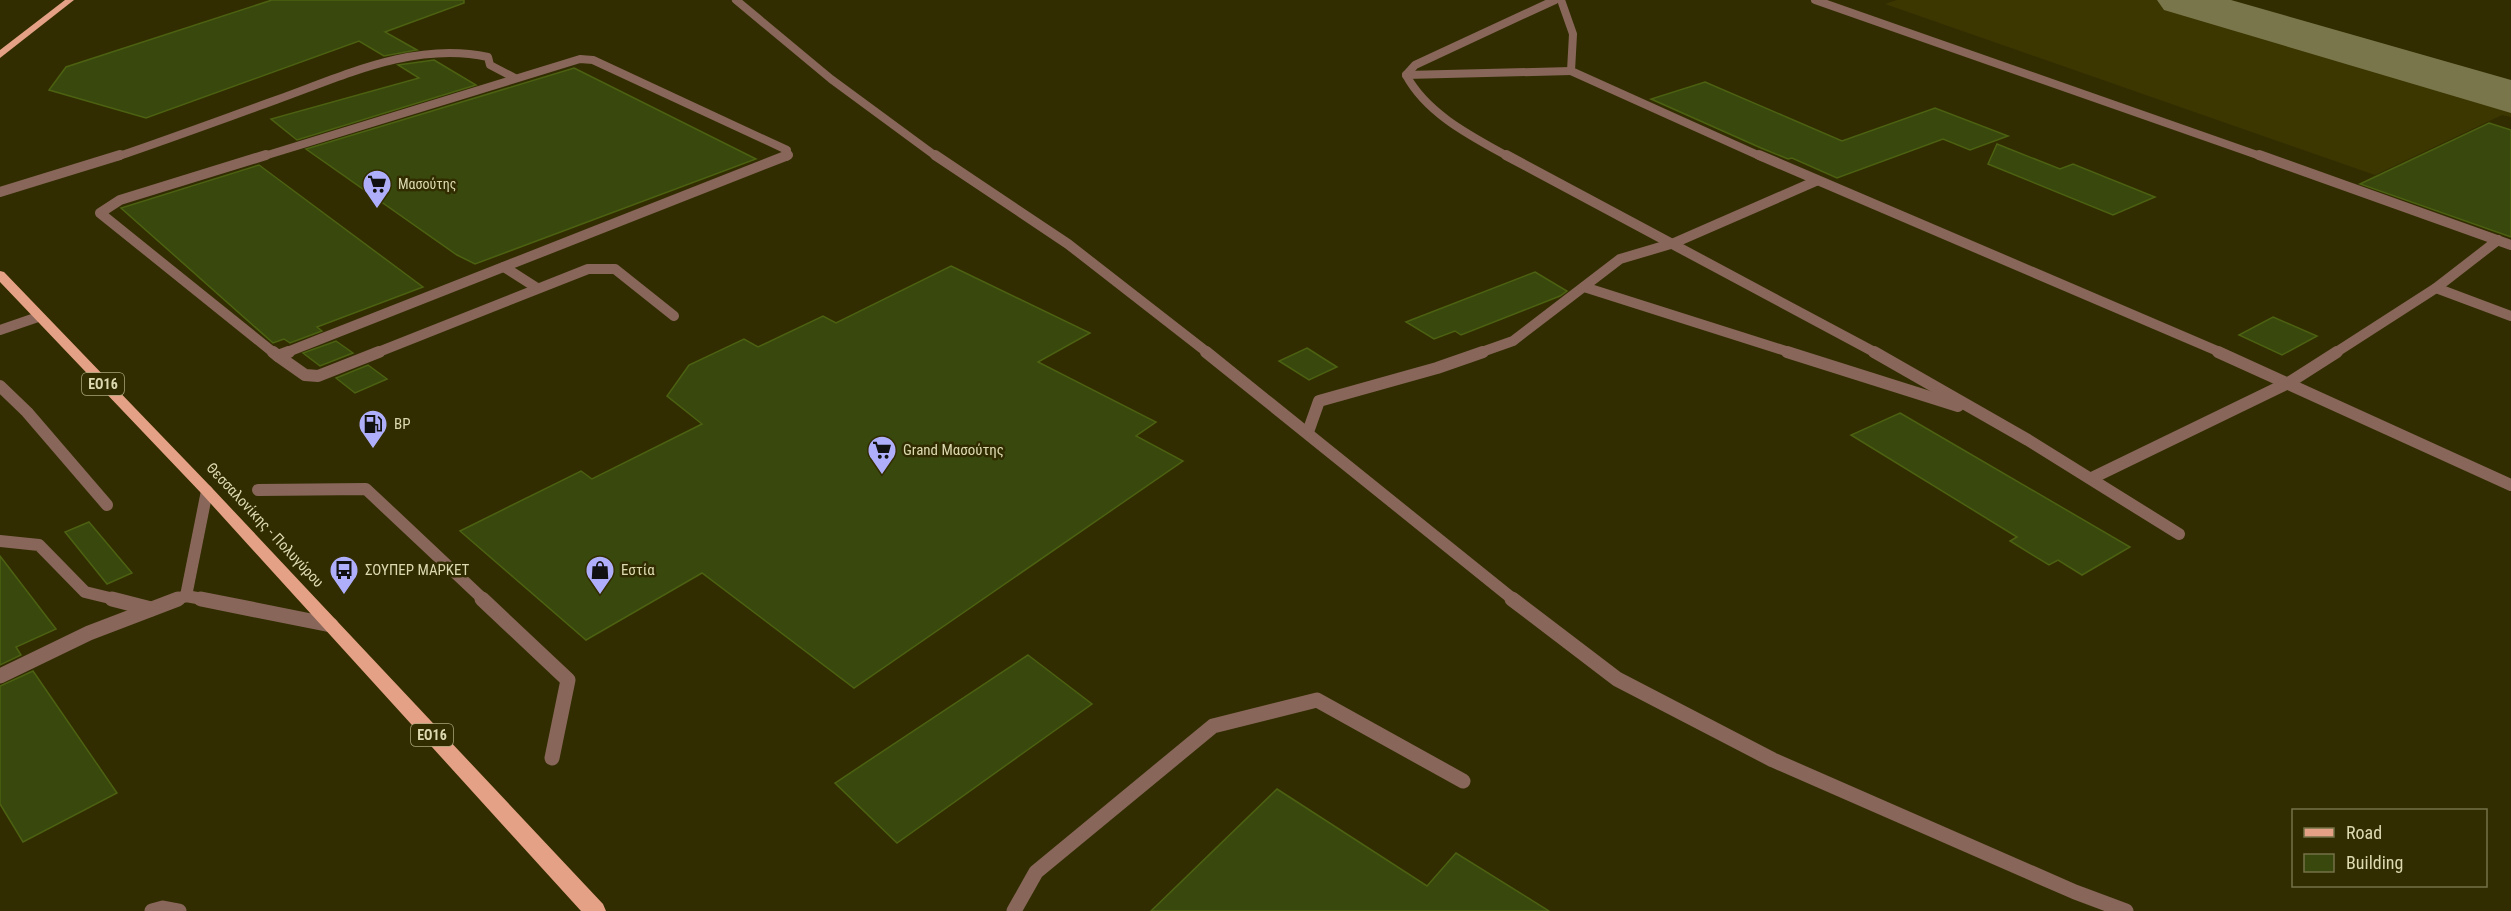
<svg xmlns="http://www.w3.org/2000/svg" width="2511" height="911" viewBox="0 0 2511 911" font-family="'Roboto Condensed',sans-serif">
	<style>
		.built { fill: #3c3701 }
		.lines { fill: none; stroke-linecap: round; stroke-linejoin: round }
		.taxiway { fill: #7a764b; fill-rule: evenodd }
		.building { fill: #39490e; stroke: #4c6111; stroke-width: 1.5 }
		.lane-far3 { stroke: #88675a; stroke-width: 8 }
		.lane-far2 { stroke: #88675a; stroke-width: 10 }
		.lane-far1 { stroke: #88675a; stroke-width: 12 }
		.lane { stroke: #88675a; stroke-width: 15 }
		.street-far3 { stroke: #88675a; stroke-width: 8 }
		.street-far2 { stroke: #88675a; stroke-width: 10 }
		.street-far1 { stroke: #88675a; stroke-width: 12 }
		.street { stroke: #88675a; stroke-width: 15 }
		.primary { fill: #e4a185; fill-rule: evenodd }
		.labels { text-anchor: middle; dominant-baseline: central; stroke-width: 5; stroke-linejoin: round; paint-order: stroke }
		.far-poi-label { font-size: 14px; fill: #dddab2; stroke: #322d00; text-anchor: start }
		.shield { fill: #322d00; stroke: #aaa67d; stroke-width: 1.5 }
		.shield-label { font-size: 14px; font-weight: bold; fill: #dddab2 }
		.poi-label { font-size: 15px; fill: #dddab2; stroke: #322d00; text-anchor: start }
		.street-label { font-size: 15px; fill: #dddab2; stroke: #322d00 }
	</style>
	<rect width="100%" height="100%" fill="#322d00"/>
	<!-- built -->
	<path class="built" d="M1897,0H2190L2511,94V117L2502,115L2375,175L1885,4Z"/>
	<g class="lines">
		<!-- taxiway -->
		<path class="taxiway" d="M2157,0H2231L2511,80V113L2164,10Z"/>
	</g>
	<!-- building -->
	<g class="building">
		<path d="M272,0H464V3L385,32L417,50L384,56L359,41L146,118L49,90L66,67Z"/>
		<path d="M434,60L476,85L297,140L271,119L419,78L398,65Z"/>
		<path d="M574,68L756,159L475,264L457,255L306,149Z"/>
		<path d="M1705,82L1842,141L1935,108L2008,136L1970,150L1943,139L1837,178L1792,158L1788,159L1761,148L1651,99Z"/>
		<path d="M2489,123L2511,130V237L2360,184Z"/>
		<path d="M1997,144L2060,169L2073,164L2155,197L2113,215L1988,164Z"/>
		<path d="M259,165L423,287L317,327L322,331L290,343L284,339L273,343L121,208Z"/>
		<path d="M951,266L1090,333L1038,362L1156,422L1136,436L1183,461L854,688L702,573L586,640L460,531L581,471L592,479L702,424L667,396L689,365L744,339L758,347L823,316L836,323Z"/>
		<path d="M1535,272L1567,291L1560,296L1461,335L1455,331L1434,339L1406,322Z"/>
		<path d="M2273,317L2317,336L2282,355L2239,335Z"/>
		<path d="M336,341L353,353L320,366L303,353Z"/>
		<path d="M1307,348L1337,367L1309,380L1279,361Z"/>
		<path d="M368,365L387,379L355,393L336,378Z"/>
		<path d="M1900,413L2130,547L2082,575L2058,560L2049,565L2010,541L2017,537L1851,435Z"/>
		<path d="M89,522L132,573L107,584L65,532Z"/>
		<path d="M0,556L56,629L16,647L21,655L0,665Z"/>
		<path d="M1028,655L1092,704L897,843L835,783Z"/>
		<path d="M33,671L117,793L23,842L0,804V686Z"/>
		<path d="M1277,789L1427,886L1456,853L1549,911H1151Z"/>
	</g>
	<g class="lines">
		<!-- lane-far3 -->
		<g class="lane-far3">
			<path d="M1561,0L1573,34L1571,71L1762,157"/>
			<path d="M1815,0L2263,157"/>
			<path d="M1406,75L1571,71"/>
			<path d="M116,157C169,139 223,119 276,100C343,76 415,41 488,57L490,65L515,78"/>
			<path d="M261,157L580,59L593,60L787,150L786,157"/>
			<path d="M1509,157C1471,136 1427,114 1406,75L1415,65L1555,0"/>
		</g>
		<!-- lane-far2 -->
		<g class="lane-far2">
			<path d="M266,155L120,200L100,213L274,353"/>
			<path d="M1506,155L1876,353"/>
			<path d="M1759,155L2222,353"/>
			<path d="M2259,155L2511,245"/>
			<path d="M0,192L120,155"/>
			<path d="M504,267L537,288"/>
			<path d="M1584,287L1792,353"/>
			<path d="M2436,288L2511,316"/>
			<path d="M0,330L38,317"/>
			<path d="M285,353L788,155"/>
			<path d="M376,353L588,269H615L674,316"/>
			<path d="M1479,353L1513,341L1620,259L1674,243L1816,181"/>
			<path d="M2335,353L2436,288L2498,240"/>
		</g>
		<!-- lane-far1 -->
		<g class="lane-far1">
			<path d="M273,352L278,356L289,352"/>
			<path d="M1787,352L1958,406"/>
			<path d="M1874,352L2028,440L2179,534"/>
			<path d="M2218,352L2511,485"/>
			<path d="M278,356L305,375L318,376L379,352"/>
			<path d="M0,386L27,412L107,505"/>
			<path d="M1308,432L1319,401L1437,368L1483,352"/>
			<path d="M2092,478L2290,382L2337,352"/>
			<path d="M258,490L366,489L484,600"/>
			<path d="M0,541L39,545L85,592L118,600"/>
			<path d="M186,596L207,491"/>
			<path d="M174,600L186,596L208,600"/>
		</g>
		<!-- lane -->
		<g class="lane">
			<path d="M112,599L151,609"/>
			<path d="M201,599L331,625"/>
			<path d="M482,599L568,680L552,758"/>
			<path d="M0,676L89,633L178,599"/>
			<path d="M152,911L163,908L179,911"/>
			<path d="M1014,911L1036,872L1213,726L1317,700L1463,781"/>
		</g>
		<!-- street-far3 -->
		<path class="street-far3" d="M736,0L831,79L937,157"/>
		<!-- street-far2 -->
		<path class="street-far2" d="M935,155L1068,244L1208,353"/>
		<!-- street-far1 -->
		<path class="street-far1" d="M1206,352L1514,600"/>
		<!-- street -->
		<path class="street" d="M1512,599L1617,679L1773,760L2075,892L2126,911"/>
		<!-- primary -->
		<g class="primary">
			<path d="M65,0H74L0,58V50Z"/>
			<path d="M0,271L4,272L212,488L603,904L606,911H581L202,494L0,282Z"/>
		</g>
	</g>
	<!-- icons -->
	<defs>
		<g id="supermarket-pin" transform="scale(1.5)"><path d="M0 17L-7.5 6A9.5 9.5 0 1 1 7.5 6Z" fill="#aeaefa" stroke="#322d00"/><path d="M-6-5.5h2.5l.6 2H6L4.5 2H-2.5L-4.4-4H-6ZM-1.5 3.2a1.3 1.3 0 1 0 .1 0ZM3 3.2a1.3 1.3 0 1 0 .1 0Z" fill="#111"/></g>
		<g id="fuel-pin" transform="scale(1.5)"><path d="M0 17L-7.5 6A9.5 9.5 0 1 1 7.5 6Z" fill="#aeaefa" stroke="#322d00"/><path d="M-5.5-6h7V0h2V4h1.3V-2.5L3-4.5l.8-.8L6-3V5H2.5V1h-1V6h-7ZM-4.2-4.7v3.2H.2V-4.7Z" fill="#111"/></g>
		<g id="bus-pin" transform="scale(1.5)"><path d="M0 17L-7.5 6A9.5 9.5 0 1 1 7.5 6Z" fill="#aeaefa" stroke="#322d00"/><path d="M-5-6H5V4H4V6H2V4H-2V6H-4V4H-5ZM-3.5-4V0h7V-4ZM-3.5 1.2v1.5H-2V1.2ZM2 1.2v1.5H3.5V1.2Z" fill="#111"/></g>
		<g id="shop-pin" transform="scale(1.5)"><path d="M0 17L-7.5 6A9.5 9.5 0 1 1 7.5 6Z" fill="#aeaefa" stroke="#322d00"/><path d="M-5-2.5h2.3a2.7 3.5 0 0 1 5.4 0H5L5.5 6h-11ZM-1.5-2.5h3a1.5 2.3 0 0 0-3 0Z" fill="#111"/></g>
	</defs>
	<g fill-rule="evenodd">
		<use href="#supermarket-pin" x="377" y="184"/>
		<use href="#fuel-pin" x="373" y="424"/>
		<use href="#supermarket-pin" x="882" y="450"/>
		<use href="#bus-pin" x="344" y="570"/>
		<use href="#shop-pin" x="600" y="570"/>
	</g>
	<g class="labels">
		<!-- far-poi labels -->
		<g class="far-poi-label">
			<text x="398" y="184">Μασούτης</text>
		</g>
		<!-- shield labels -->
		<g class="shield">
			<rect x="82" y="373" width="42" height="22" rx="4.5"/>
			<rect x="411" y="724" width="42" height="22" rx="4.5"/>
		</g>
		<g class="shield-label">
			<text x="103" y="384">ΕΟ16</text>
			<text x="432" y="735">ΕΟ16</text>
		</g>
		<!-- poi labels -->
		<g class="poi-label">
			<text x="394" y="424">BP</text>
			<text x="903" y="450">Grand Μασούτης</text>
			<text x="365" y="570">ΣΟΥΠΕΡ ΜΑΡΚΕΤ</text>
			<text x="621" y="570">Εστία</text>
		</g>
		<!-- street labels -->
		<g class="street-label">
			<text transform="translate(265 525) rotate(47)">Θεσσαλονίκης - Πολυγύρου</text>
		</g>
	</g>
	<!-- legend -->
	<rect x="2292" y="809" width="195" height="78" fill="#322d00" stroke="#767247" stroke-width="1.5"/>
	<rect x="2304" y="828" width="30" height="9" fill="#e4a185" stroke="#767247" stroke-width="1.5"/>
	<text x="2346" y="839" font-size="18" fill="#dddab2">Road</text>
	<rect x="2304" y="854" width="30" height="18" fill="#39490e" stroke="#767247" stroke-width="1.5"/>
	<text x="2346" y="869" font-size="18" fill="#dddab2">Building</text>
</svg>
